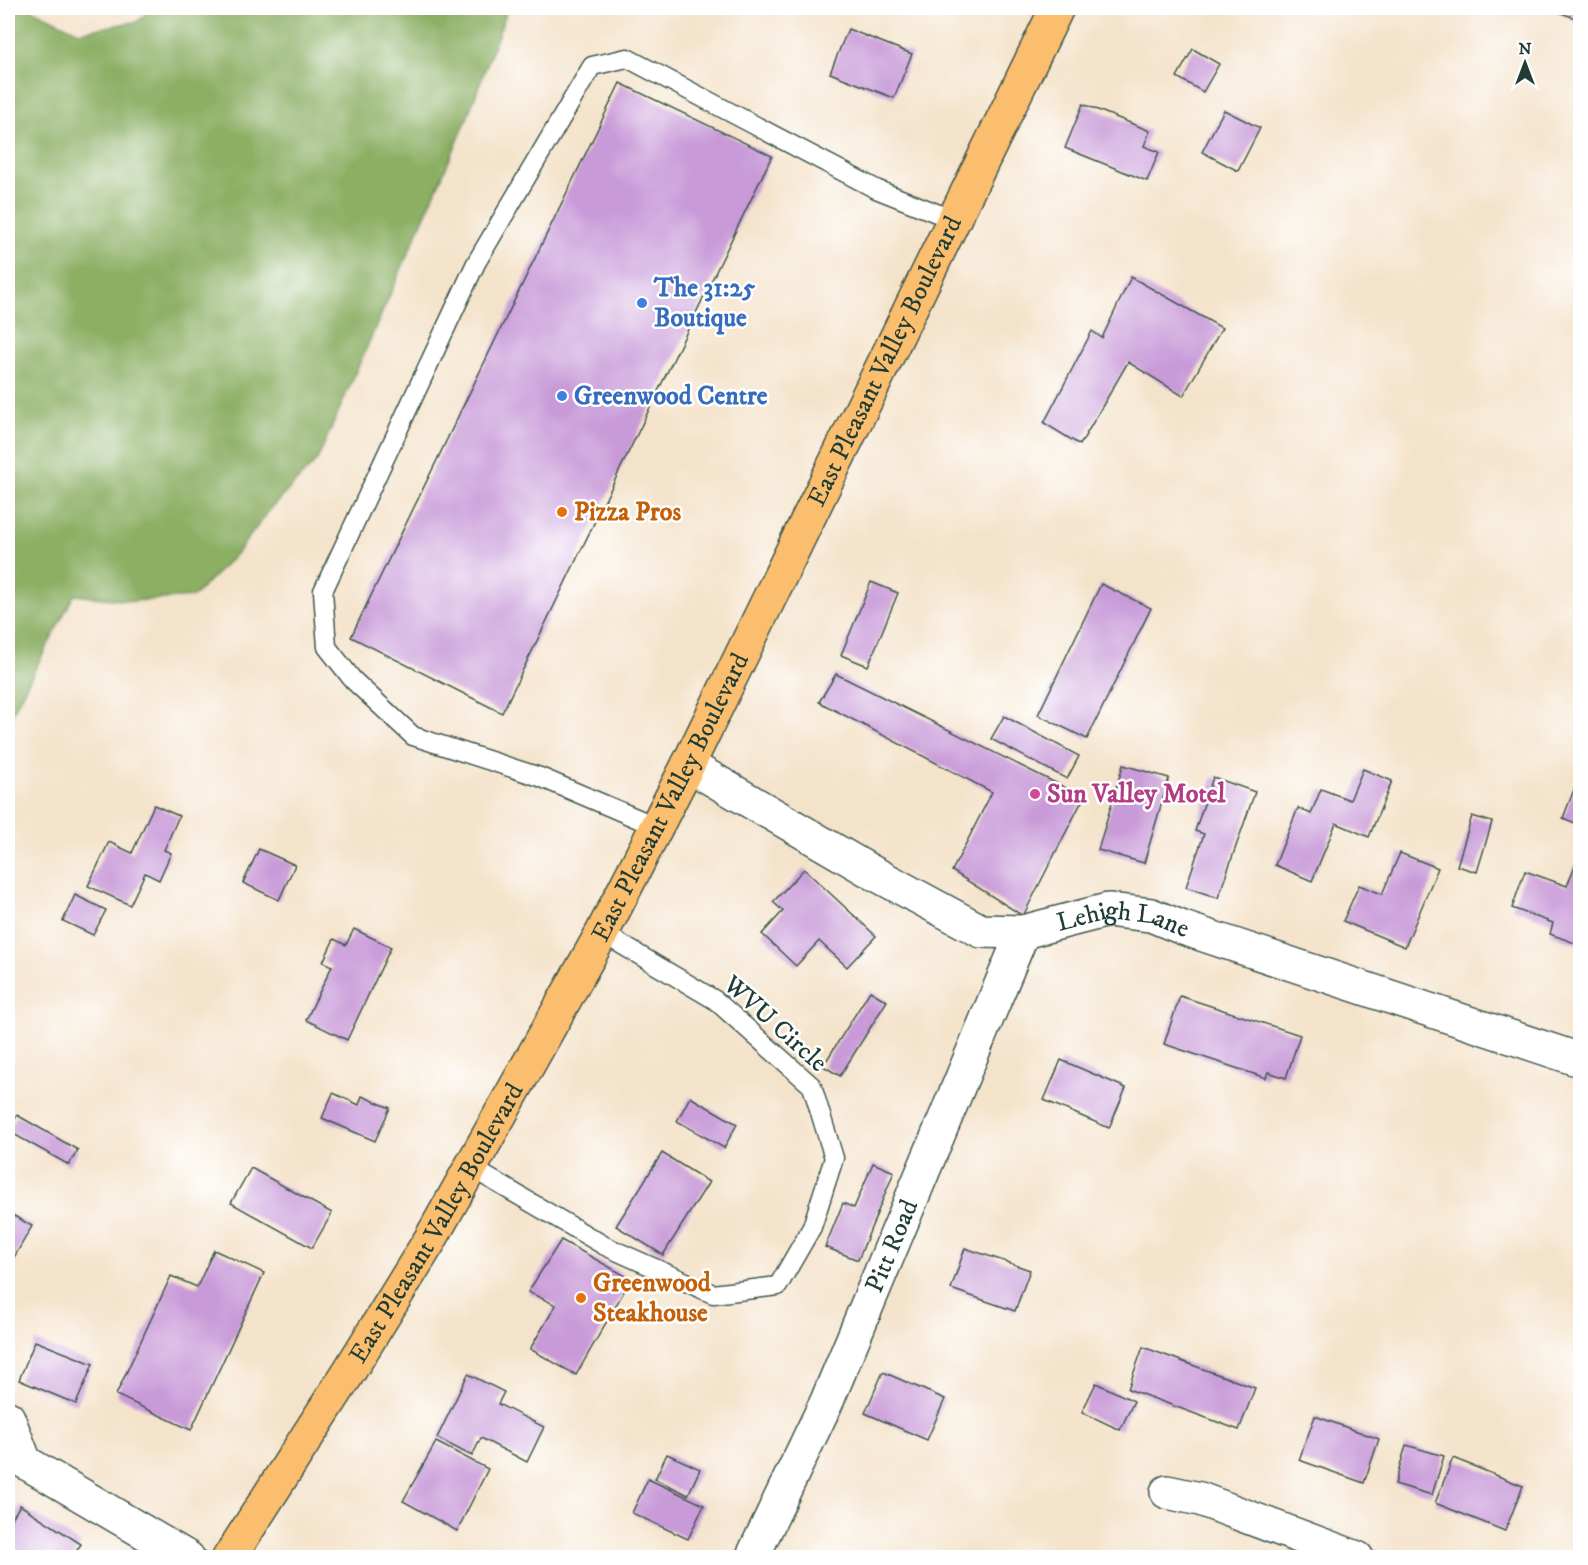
<svg xmlns="http://www.w3.org/2000/svg" width="1588" height="1565" viewBox="0 0 1588 1565" font-family="'IM FELL DW Pica',serif">
	<style>
		.forest { fill: #8baf63; stroke: #55764c; stroke-width: 1.5 }
		.building { fill: #c89ad8 }
		.lines { fill: none; stroke-linecap: round; stroke-linejoin: round }
		.service-casing { stroke: #3f564b; stroke-width: 21 }
		.minor-casing { stroke: #3f564b; stroke-width: 36 }
		.primary-casing { stroke: #3f564b; stroke-width: 36 }
		.service { stroke: #fff; stroke-width: 18 }
		.minor { stroke: #fff; stroke-width: 33 }
		.primary { stroke: #fbbe6e; stroke-width: 33 }
		.shop-dot { fill: #3f7fe0; stroke: #fff; stroke-width: 2 }
		.food-dot { fill: #e8710a; stroke: #fff; stroke-width: 2 }
		.hotel-dot { fill: #d1479c; stroke: #fff; stroke-width: 2 }
		.labels { text-anchor: middle; dominant-baseline: central; stroke-width: 5; stroke-linejoin: round; paint-order: stroke }
		.shop-label { font-size: 26px; font-weight: bold; fill: #366cbe; stroke: #fff; text-anchor: start }
		.street-label { font-size: 26px; fill: #1f3d34; stroke: #fff }
		.food-label { font-size: 26px; font-weight: bold; fill: #c56008; stroke: #fff; text-anchor: start }
		.hotel-label { font-size: 26px; font-weight: bold; fill: #b23c85; stroke: #fff; text-anchor: start }
	</style>
	<rect width="100%" height="100%" fill="#fff"/>
	<filter id="ink" filterUnits="userSpaceOnUse"><feTurbulence type="fractalNoise" baseFrequency=".0167" numOctaves="2"/><feDisplacementMap in="SourceGraphic" scale="12" xChannelSelector="R" yChannelSelector="G"/><feConvolveMatrix kernelMatrix="1 2 1 2 8 2 1 2 1" color-interpolation-filters="sRGB"/></filter>
	<filter id="wash" filterUnits="userSpaceOnUse"><feTurbulence type="fractalNoise" baseFrequency=".008" numOctaves="4" result="noise"/><feDisplacementMap in="SourceGraphic" scale="24" xChannelSelector="R" yChannelSelector="G"/><feGaussianBlur stdDeviation="1.35" result="paint"/><feColorMatrix in="noise" values="0 0 0 0 0 0 0 0 0 0 0 0 0 0 0 0 0 1.4 0 .05"/><feComposite in="paint" operator="in"/></filter>
	<g filter="url(#wash)">
		<rect width="100%" height="100%" fill="#f4e3cb"/>
		<!-- forest -->
		<path class="forest" d="M8,8H29L79,32L139,21L151,8H508L463,129L317,460L272,507L236,554L193,597L132,601L74,595L8,721Z"/>
		<g id="blocks">
			<!-- building -->
			<g class="building">
				<path d="M1554,8H1580V20L1553,10Z"/>
				<path d="M848,29L912,54L894,98L830,73Z"/>
				<path d="M1193,49L1219,64L1203,92L1177,77Z"/>
				<path d="M620,83L772,156L502,713L351,637Z"/>
				<path d="M1083,104L1150,131L1144,146L1159,152L1147,181L1065,148Z"/>
				<path d="M1224,110L1260,128L1238,171L1202,152Z"/>
				<path d="M1131,277L1222,328L1183,396L1128,362L1080,445L1044,423L1092,331L1102,338Z"/>
				<path d="M871,582L898,593L868,666L841,655Z"/>
				<path d="M1101,584L1151,608L1087,739L1038,715Z"/>
				<path d="M836,674L1084,797L1023,916L952,871L992,792L819,702Z"/>
				<path d="M1004,716L1079,756L1067,779L991,739Z"/>
				<path d="M1123,765L1169,778L1144,863L1098,850Z"/>
				<path d="M1363,769L1392,781L1369,837L1336,823L1312,881L1275,865L1298,808L1311,814L1321,789L1350,800Z"/>
				<path d="M1580,774V825L1563,818Z"/>
				<path d="M1213,777L1255,792L1218,898L1186,887L1204,834L1195,831Z"/>
				<path d="M154,805L179,816L164,850L171,853L159,880L145,873L130,905L88,886L109,842L132,853Z"/>
				<path d="M1472,816L1492,822L1477,872L1457,866Z"/>
				<path d="M259,849L295,865L279,900L243,883Z"/>
				<path d="M1400,853L1438,868L1405,947L1343,921L1359,885L1382,894Z"/>
				<path d="M1576,863L1580,865V945L1550,934L1553,923L1512,908L1525,871L1567,886Z"/>
				<path d="M804,869L876,936L847,967L819,941L796,966L762,934L783,911L773,902Z"/>
				<path d="M75,895L106,910L93,935L63,921Z"/>
				<path d="M354,929L391,947L347,1040L306,1020L332,966L323,962L334,939L346,945Z"/>
				<path d="M870,991L887,1001L840,1076L823,1066Z"/>
				<path d="M1180,996L1300,1035L1286,1078L1268,1072L1266,1078L1164,1044Z"/>
				<path d="M1061,1060L1126,1088L1109,1128L1044,1100Z"/>
				<path d="M333,1093L359,1105L362,1096L390,1108L375,1141L322,1118Z"/>
				<path d="M690,1097L737,1124L724,1148L677,1121Z"/>
				<path d="M17,1115L78,1150L69,1165L8,1131Z"/>
				<path d="M662,1153L709,1182L663,1255L616,1226Z"/>
				<path d="M873,1163L894,1172L858,1260L825,1247L843,1203L854,1208Z"/>
				<path d="M251,1168L332,1213L312,1248L231,1203Z"/>
				<path d="M9,1213L32,1226L8,1268V1216Z"/>
				<path d="M561,1240L631,1279L576,1375L530,1349L556,1305L528,1292Z"/>
				<path d="M965,1248L1030,1270L1015,1311L951,1289Z"/>
				<path d="M214,1250L264,1273L191,1430L116,1395L171,1276L197,1287Z"/>
				<path d="M35,1341L93,1364L76,1404L19,1380Z"/>
				<path d="M1143,1347L1255,1388L1239,1430L1128,1389Z"/>
				<path d="M883,1372L945,1399L927,1440L865,1413Z"/>
				<path d="M468,1374L504,1392L498,1404L544,1427L527,1462L481,1438L472,1456L437,1438Z"/>
				<path d="M1096,1383L1134,1401L1120,1430L1082,1412Z"/>
				<path d="M1315,1416L1379,1439L1364,1483L1299,1460Z"/>
				<path d="M436,1442L488,1469L457,1531L403,1501Z"/>
				<path d="M1406,1445L1444,1456L1432,1495L1395,1484Z"/>
				<path d="M667,1454L700,1469L688,1495L655,1479Z"/>
				<path d="M1453,1458L1523,1486L1505,1531L1435,1503Z"/>
				<path d="M648,1479L704,1505L688,1539L632,1513Z"/>
				<path d="M20,1505L81,1544L72,1558H20L8,1549V1525Z"/>
				<path d="M1580,1537V1558H1573Z"/>
			</g>
		</g>
	</g>
	<g filter="url(#ink)">
		<use href="#blocks" fill-opacity="0" stroke="#3f564b" stroke-width="1.5"/>
		<g class="lines">
			<!-- service casing -->
			<g class="service-casing">
				<g id="service">
					<path d="M657,827L540,777L413,736L353,680L327,647L323,591L476,263L592,66L627,58L876,189L954,220"/>
					<path d="M470,1167L605,1246L713,1294L778,1286L812,1227L834,1158L812,1086L715,1000L602,933"/>
				</g>
			</g>
			<!-- minor casing -->
			<g class="minor-casing">
				<g id="minor">
					<path id="s1" d="M688,765L870,871L981,931L1023,932L1108,910L1151,915L1183,928L1580,1060"/>
					<path d="M8,1418L25,1462L188,1558"/>
					<path d="M1167,1492L1200,1499L1357,1558"/>
					<path id="s2" d="M752,1558L827,1401L1023,932"/>
				</g>
			</g>
			<!-- primary casing -->
			<g class="primary-casing">
				<g id="primary">
					<path id="s3" d="M229,1558L350,1370L430,1240L602,933L688,765L1057,8"/>
				</g>
			</g>
			<!-- service -->
			<use href="#service" class="service"/>
			<!-- minor -->
			<use href="#minor" class="minor"/>
			<!-- primary -->
			<use href="#primary" class="primary"/>
		</g>
	</g>
	<!-- markers -->
	<g class="shop-dot">
		<circle cx="642" cy="303" r="6"/>
		<circle cx="562" cy="396" r="6"/>
	</g>
	<g class="food-dot">
		<circle cx="562" cy="512" r="6"/>
		<circle cx="581" cy="1298" r="6"/>
	</g>
	<circle class="hotel-dot" cx="1035" cy="794" r="6"/>
	<g class="labels">
		<!-- shop labels -->
		<g class="shop-label">
			<text x="654" y="288">The 31:25<tspan x="654" dy="30">Boutique</tspan></text>
			<text x="574" y="396">Greenwood Centre</text>
		</g>
		<!-- street labels -->
		<g class="street-label">
			<text stroke="none"><textPath href="#s3" startOffset="1366">East Pleasant Valley Boulevard</textPath></text>
			<text stroke="none"><textPath href="#s3" startOffset="880">East Pleasant Valley Boulevard</textPath></text>
			<text stroke="none"><textPath href="#s1" startOffset="482">Lehigh Lane</textPath></text>
			<text transform="translate(775 1024) rotate(42)">WVU Circle</text>
			<text stroke="none"><textPath href="#s3" startOffset="394">East Pleasant Valley Boulevard</textPath></text>
			<text stroke="none"><textPath href="#s2" startOffset="342">Pitt Road</textPath></text>
		</g>
		<!-- food labels -->
		<g class="food-label">
			<text x="574" y="512">Pizza Pros</text>
			<text x="593" y="1283">Greenwood<tspan x="593" dy="30">Steakhouse</tspan></text>
		</g>
		<!-- hotel labels -->
		<g class="hotel-label">
			<text x="1047" y="794">Sun Valley Motel</text>
		</g>
	</g>
	<!-- margin -->
	<rect width="1588" height="1565" fill="none" stroke="#fff" stroke-width="30"/>
	<!-- north arrow -->
	<g transform="translate(1525 63)" stroke="#ffffff" stroke-width="4.5" paint-order="stroke">
	<path d="M0-4.5L10 22L0 15L-10 22Z" fill="#1f3d34"/>
	<text y="-9" font-size="16" font-weight="bold" text-anchor="middle" fill="#1f3d34">N</text>
	</g>
</svg>
